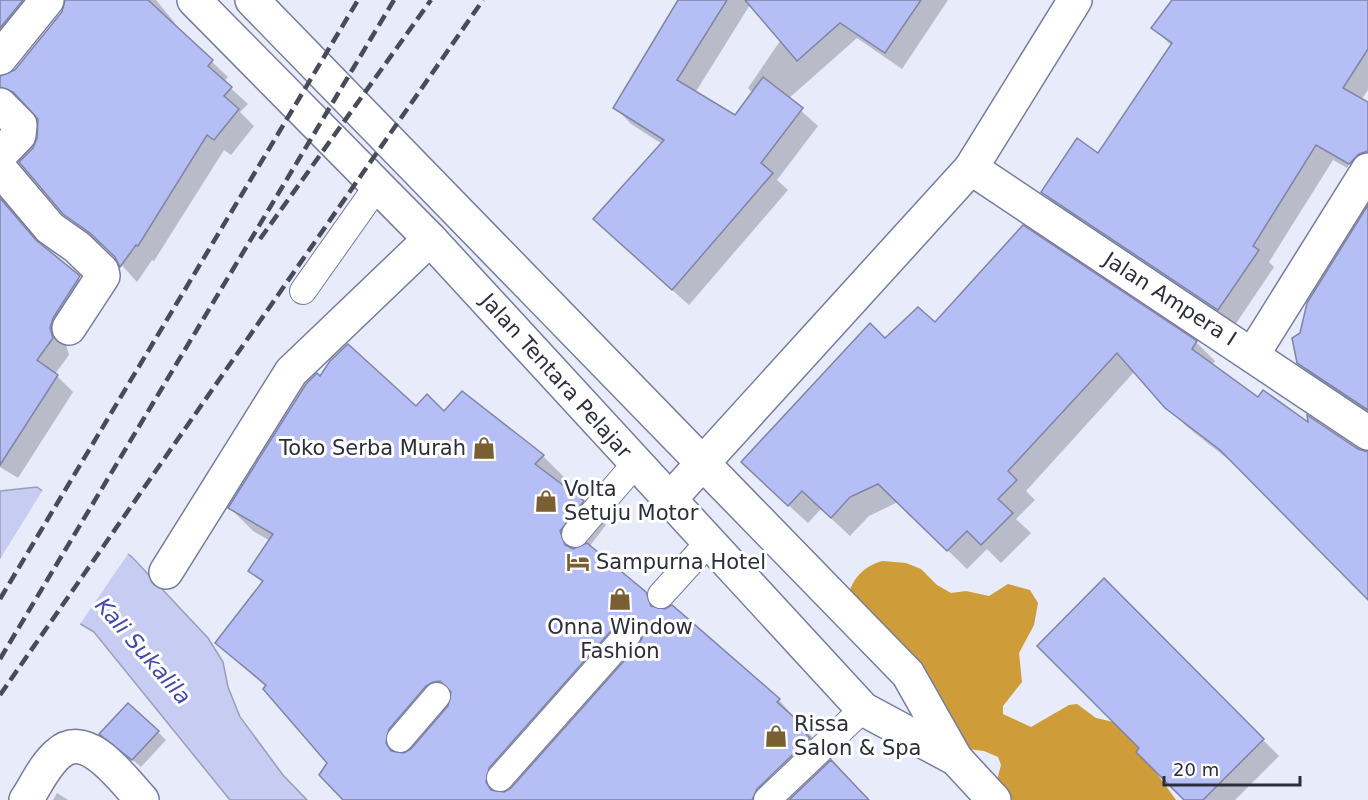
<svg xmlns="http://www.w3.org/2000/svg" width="1368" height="800" viewBox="0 0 1368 800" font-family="'DejaVu Sans',sans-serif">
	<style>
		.forest { fill: #ce9c38 }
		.water { fill: #c7cdf2; stroke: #989dbb; stroke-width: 1.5 }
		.pier { fill: #e8ebfa }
		.shadow { fill: #0003 }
		.building { fill: #b6bff5; stroke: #7f84a5; stroke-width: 1.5; fill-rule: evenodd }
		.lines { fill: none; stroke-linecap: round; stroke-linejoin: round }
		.service-casing { stroke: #767c9c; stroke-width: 28 }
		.minor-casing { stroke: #767c9c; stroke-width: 36 }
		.secondary-casing { stroke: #767c9c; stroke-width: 36 }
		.service { stroke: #fff; stroke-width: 26 }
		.minor { stroke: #fff; stroke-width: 33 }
		.secondary { stroke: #fff; stroke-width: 33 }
		.rail { stroke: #494b5a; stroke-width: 4.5; stroke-dasharray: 12 6; stroke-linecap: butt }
		.labels { text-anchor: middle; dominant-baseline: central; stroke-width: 6; stroke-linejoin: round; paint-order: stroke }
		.street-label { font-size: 21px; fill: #2c2e3c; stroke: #fff }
		.poi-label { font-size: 21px; fill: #2c2e3c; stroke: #fff; text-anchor: start }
		.water-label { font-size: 22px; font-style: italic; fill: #4447ac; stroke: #fff }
	</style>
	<rect width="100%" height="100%" fill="#e8ebfa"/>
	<!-- forest -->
	<path class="forest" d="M883,561L906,563L921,569L937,585L951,593L966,591L989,596L1008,584L1030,590L1038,603L1034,625L1019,653L1022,682L1003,706V714L1031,727L1069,705L1077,704L1096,718L1118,723L1132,739L1176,800H1004L997,780L1001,765L998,757L984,751L968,749L849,594C853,577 866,565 883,561Z"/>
	<!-- water -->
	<path class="water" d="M37,487L132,557L208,638L223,662L228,687L240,717L283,775L307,800H230L94,632L0,576V491Z"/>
	<!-- pier -->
	<path class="pier" d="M44,488L130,551L78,627L0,580V559Z"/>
	<!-- shadow -->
	<g class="shadow">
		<path d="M0,0H54L0,66Z"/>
		<path d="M67,0H156L175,23L173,25L228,77L224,82L248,104L240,112L254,126L231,155L224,150L154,261L152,260L137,282L108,250L81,230L64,213L34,149L39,138V119L23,103L13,102L0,113V78L15,71L63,12Z"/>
		<path d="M681,0H753L695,93L735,117L753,93L748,88L808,0H948L902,69L857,38L788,99L818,126L777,180L788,190L689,305L612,236L662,144L631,124L615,107Z"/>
		<path d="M1173,0H1368V90L1361,100L1368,107V131L1347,168L1333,160L1269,262L1274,267L1235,325L1059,208L1043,192L1098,155L1172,46L1153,28Z"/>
		<path d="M0,196L43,248L96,294L69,334L66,345L69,355L55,374L73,392L18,478L0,467Z"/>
		<path d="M1368,208V415L1318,381L1298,362L1302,334Z"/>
		<path d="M935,324L1196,342L1215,361L1212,365L1258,399L1357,450L1368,453V598L1239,468L1186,426L1135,371L1026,491L1035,500L1016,519L1031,533L1001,563L987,549L967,569L898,502L869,516L850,536L821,509L808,523L762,481L885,340Z"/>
		<path d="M416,408L444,413L543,456L566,479L560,485L583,502L606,525L589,547L662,610L779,700L868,800H346L329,763L266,687L217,643L263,583L250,571L270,541L253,531L230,508Z"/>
		<path d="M1177,655L1279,756L1235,800H1186Z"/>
		<path d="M158,732L166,740L141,767L101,734Z"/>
		<path d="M57,793L68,800H53Z"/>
	</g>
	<!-- building -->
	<g class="building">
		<path d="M0,0H23L0,28Z"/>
		<path d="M65,0H148L213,60L208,66L232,87L224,96L239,109L214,140L207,135L138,246L136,245L120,267L115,257L90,233L63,214L19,162L33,148L37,138L38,119L13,92L0,87V76L15,70L62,12Z"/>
		<path d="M678,0H727L677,80L735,115L763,77L803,108L761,163L773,173L672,290L593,219L664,140L613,108Z"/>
		<path d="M745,0H921L885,53L840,23L797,61Z"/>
		<path d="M1172,0H1368V49L1343,88L1368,102V151L1359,154L1349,164L1316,145L1253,246L1259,250L1218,310L1041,192L1077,138L1098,153L1172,43L1151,28Z"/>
		<path d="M0,198L36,240L80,276L53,318L50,328L53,338L37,360L58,375L0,465Z"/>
		<path d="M1368,205V410L1297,363L1292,338L1300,333L1307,303Z"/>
		<path d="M1023,225L1197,341L1192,349L1258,397L1263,390L1308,422L1307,415L1358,449L1368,452V600L1220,450L1165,408L1117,353L1008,471L1017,480L998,499L1013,513L981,545L967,531L947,551L878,484L850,497L831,518L802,491L788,506L741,462L870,323L885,338L918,307L935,322Z"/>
		<path d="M348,344L416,406L427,394L444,411L462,391L544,455L535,464L584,501L560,531L565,545L573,549L587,543L646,592L651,606L665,609L672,605L780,699L777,702L809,731L806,734L810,738L757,789L752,800H343L319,775L327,763L263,689L266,685L215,643L263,581L248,571L273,534L228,508L306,384L317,373L320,376L330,361ZM624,620L637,622L642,629L643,636L639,644L511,788L504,792L491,790L486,782L489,768L617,624ZM440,681L451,692L448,706L411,749L404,753L391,751L386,743L389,729L426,686L433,682Z"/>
		<path d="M1104,578L1264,739L1203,800H1184L1136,752L1139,748L1037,646Z"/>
		<path d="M128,703L159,731L132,760L99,734Z"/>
		<path d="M831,760L869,800H789Z"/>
	</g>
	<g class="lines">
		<!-- service casing -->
		<g class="service-casing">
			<g id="service">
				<path d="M303,291L378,185"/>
				<path d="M575,534L636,463"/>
				<path d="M661,595L709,542"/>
				<path d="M400,739L437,696"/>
				<path d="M500,778L628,634"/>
				<path d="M767,800L863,709"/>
			</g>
		</g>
		<!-- minor casing -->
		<g class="minor-casing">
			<g id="minor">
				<path d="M0,58L47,0"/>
				<path d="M0,105L20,125L19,135L0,155"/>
				<path d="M971,168L1368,433"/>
				<path d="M0,169L50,228L77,247L102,271L103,276L69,328"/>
				<path d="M1253,354L1368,170"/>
				<path d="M670,499L971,168L1075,0"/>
				<path d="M166,572L291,372L430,239"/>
				<path d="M26,800C36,785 44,766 58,754C87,727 124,781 142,800"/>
			</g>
		</g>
		<!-- secondary casing -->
		<g class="secondary-casing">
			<g id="secondary">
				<path d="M194,0L430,239L863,709L956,759"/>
				<path d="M252,0L908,674L956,759L994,800"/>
			</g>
		</g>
		<!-- service -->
		<use href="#service" class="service"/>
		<!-- minor -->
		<use href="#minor" class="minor"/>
		<!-- secondary -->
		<use href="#secondary" class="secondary"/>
		<!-- rail -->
		<g class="rail">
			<path d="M260,239L431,0"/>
			<path d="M0,599L358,0"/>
			<path d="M0,659L394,0"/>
			<path d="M0,695L483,0"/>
		</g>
	</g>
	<!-- icons -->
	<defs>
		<g id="shop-bare" transform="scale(1.8)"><path d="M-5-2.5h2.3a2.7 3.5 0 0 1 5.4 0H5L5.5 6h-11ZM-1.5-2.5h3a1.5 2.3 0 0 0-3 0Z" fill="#795f31" stroke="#fff" stroke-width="2.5" paint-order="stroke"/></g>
		<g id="hotel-bare" transform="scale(1.8)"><path d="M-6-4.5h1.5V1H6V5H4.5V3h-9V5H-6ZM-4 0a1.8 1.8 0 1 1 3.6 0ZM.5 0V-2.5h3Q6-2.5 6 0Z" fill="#795f31" stroke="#fff" stroke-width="2.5" paint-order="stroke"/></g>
	</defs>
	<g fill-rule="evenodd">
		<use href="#shop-bare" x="484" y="448"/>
		<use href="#shop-bare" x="546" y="501"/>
		<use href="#hotel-bare" x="578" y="562"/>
		<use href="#shop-bare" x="620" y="599"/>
		<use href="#shop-bare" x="776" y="736"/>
	</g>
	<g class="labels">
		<!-- street labels -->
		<g class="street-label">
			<text transform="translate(1170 299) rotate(33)">Jalan Ampera I</text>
			<text transform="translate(556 376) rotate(48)">Jalan Tentara Pelajar</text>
		</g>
		<!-- poi labels -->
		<g class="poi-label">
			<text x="466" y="448" text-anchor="end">Toko Serba Murah</text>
			<text x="564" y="489">Volta<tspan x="564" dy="24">Setuju Motor</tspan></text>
			<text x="596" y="562">Sampurna Hotel</text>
			<text x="620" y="627" text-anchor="middle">Onna Window<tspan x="620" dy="24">Fashion</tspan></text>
			<text x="794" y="724">Rissa<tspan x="794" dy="24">Salon &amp; Spa</tspan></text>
		</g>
		<!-- water labels -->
		<g class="water-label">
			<text transform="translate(143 651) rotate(49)">Kali Sukalila</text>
		</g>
	</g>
	<!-- scale -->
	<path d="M1164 776v9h136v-9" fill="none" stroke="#2c2e3c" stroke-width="3"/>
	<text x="1173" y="776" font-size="18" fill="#2c2e3c" stroke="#ffffff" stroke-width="4.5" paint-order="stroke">20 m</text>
</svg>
